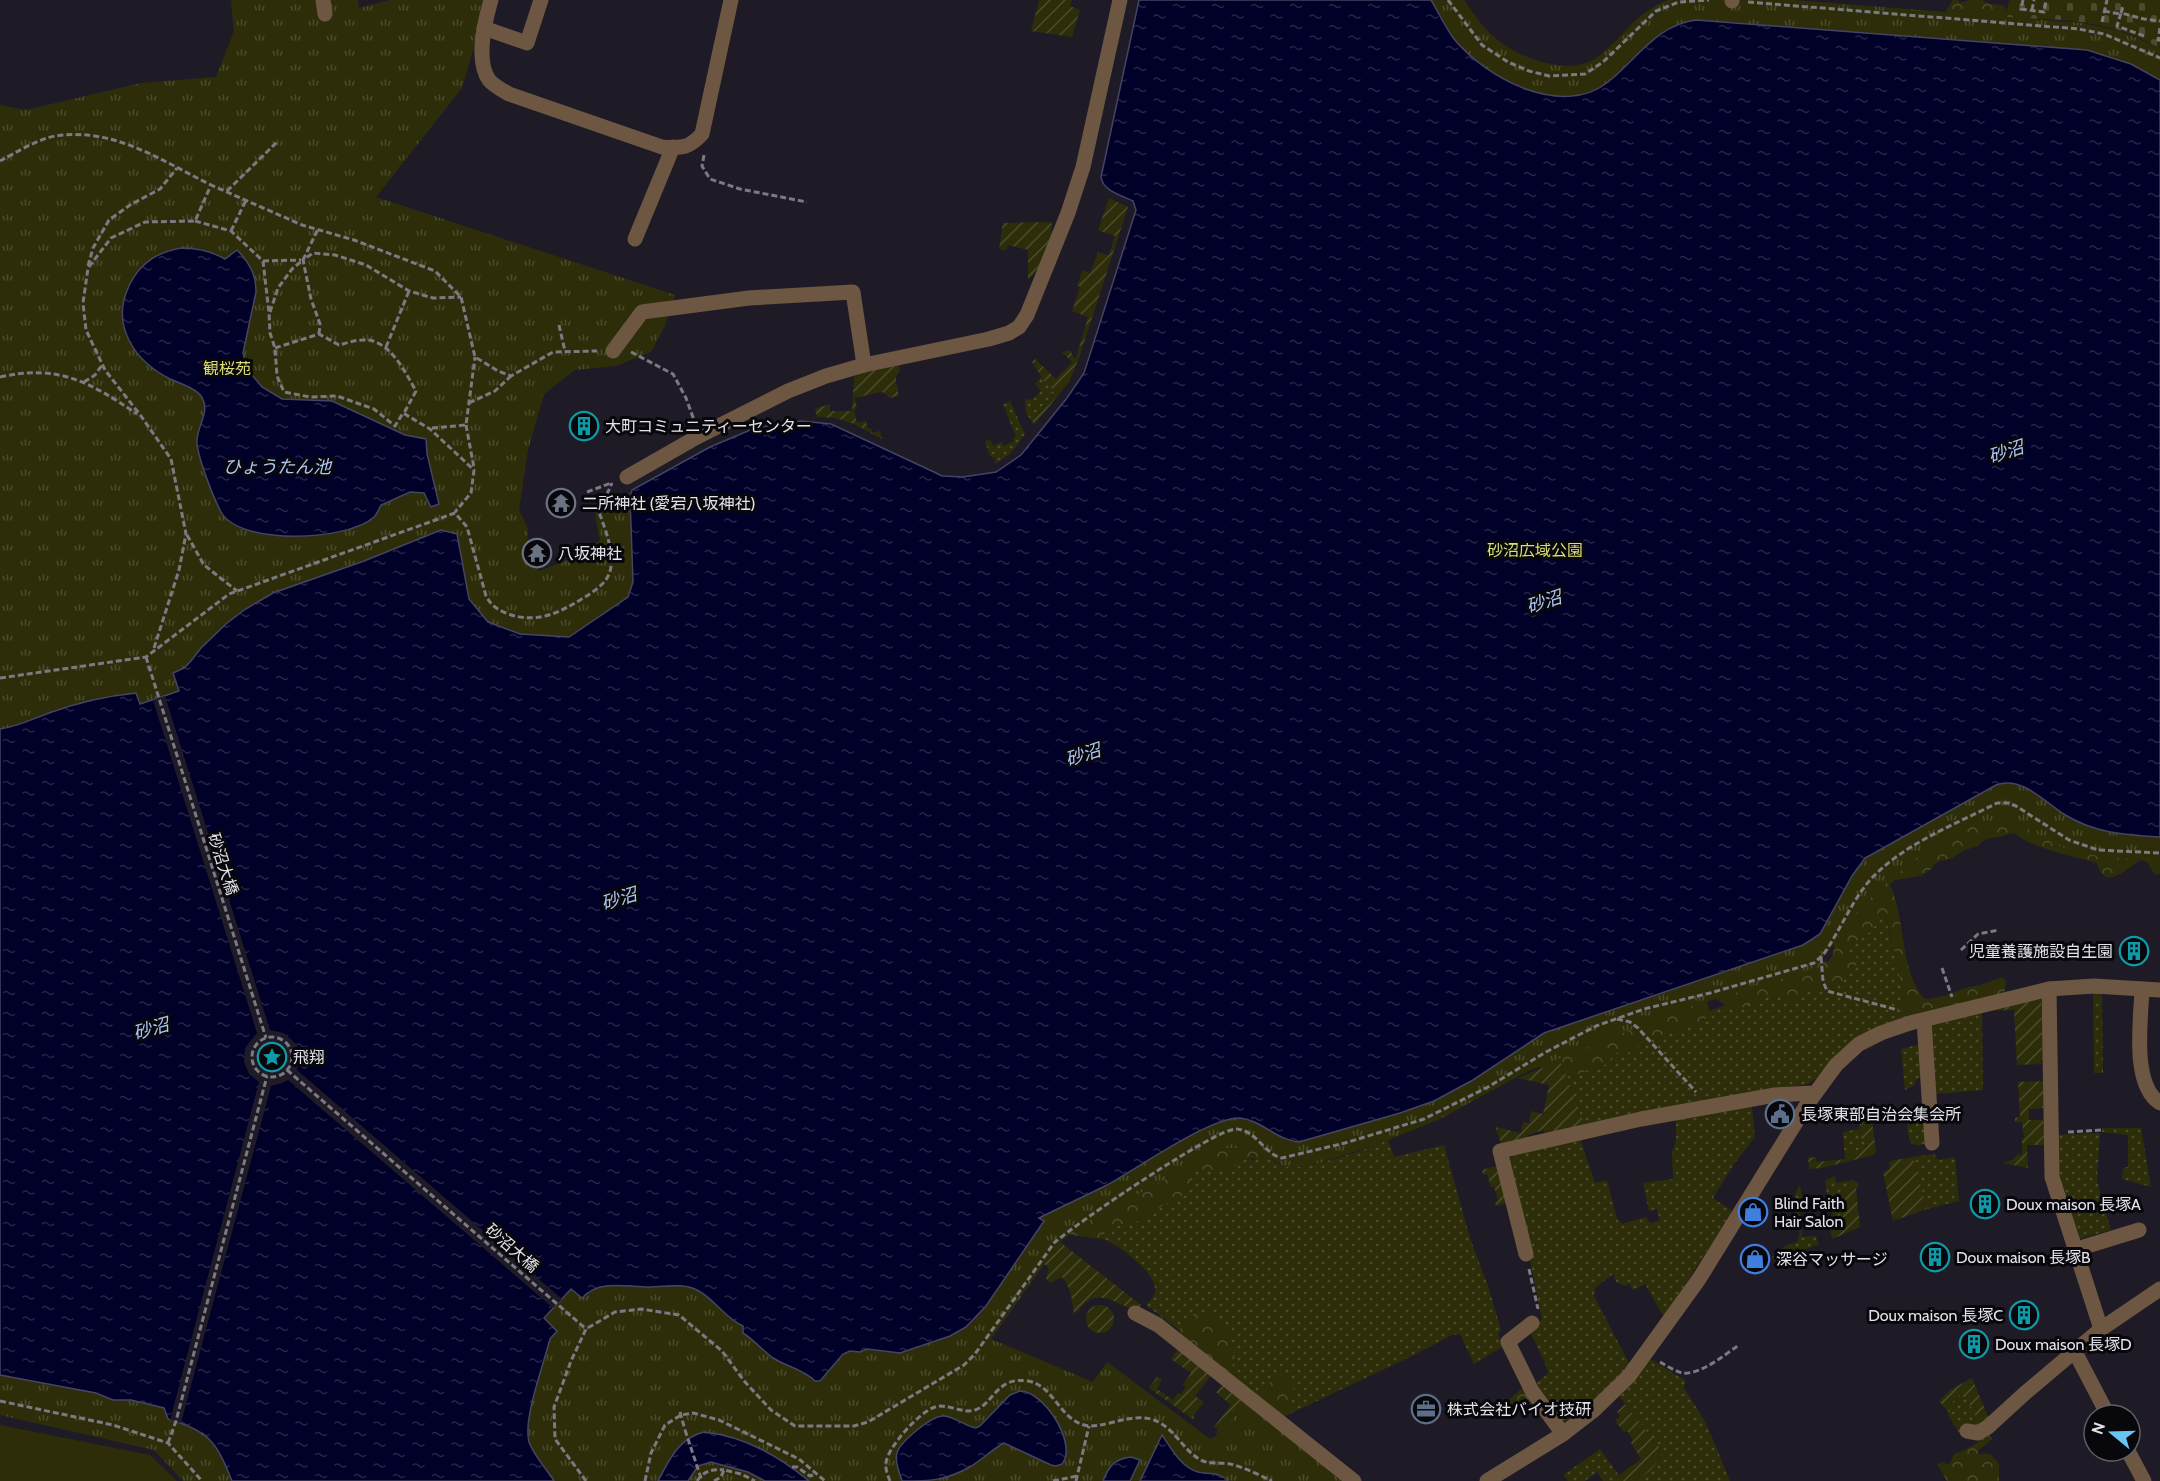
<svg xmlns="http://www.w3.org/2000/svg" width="2160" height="1481" viewBox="0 0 2160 1481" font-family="Cabin,'Noto Sans JP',sans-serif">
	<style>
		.grass { fill: url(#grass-dots) }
		.forest { fill: url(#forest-crowns) }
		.cemetery { fill: url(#cemetery-stones) }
		.park { fill: url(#park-tufts) }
		.garden { fill: url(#garden-furrows) }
		.pitch { fill: #2d2e09 }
		.water { fill: url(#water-ripples); stroke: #454463; stroke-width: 1.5 }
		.pier { fill: #1e1b26 }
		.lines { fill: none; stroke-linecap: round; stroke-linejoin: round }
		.path { stroke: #7c7983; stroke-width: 3; stroke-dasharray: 6 3; stroke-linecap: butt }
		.minor { stroke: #6d5742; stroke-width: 15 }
		.path-bridge { stroke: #7c7983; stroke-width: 3; stroke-dasharray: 6 3; stroke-linecap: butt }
		.labels { text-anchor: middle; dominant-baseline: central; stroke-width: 6; stroke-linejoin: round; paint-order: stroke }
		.park-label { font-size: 16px; fill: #dcdf77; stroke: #08070b }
		.poi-label { font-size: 16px; fill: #e4e2ea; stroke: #08070b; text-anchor: start }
		.street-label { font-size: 16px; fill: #e4e2ea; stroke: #08070b }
		.water-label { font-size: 18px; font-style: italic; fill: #adc6f8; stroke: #08070b }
	</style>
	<defs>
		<pattern id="grass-dots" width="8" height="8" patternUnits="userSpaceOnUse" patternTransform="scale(1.5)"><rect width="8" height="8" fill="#2d2e09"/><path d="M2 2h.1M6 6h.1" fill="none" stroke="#4b4c2d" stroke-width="1.8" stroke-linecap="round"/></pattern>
		<pattern id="forest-crowns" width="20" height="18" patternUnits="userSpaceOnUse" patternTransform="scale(1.5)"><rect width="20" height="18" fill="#2d2e09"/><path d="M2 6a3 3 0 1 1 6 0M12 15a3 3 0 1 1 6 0" fill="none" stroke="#4b4c2d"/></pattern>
		<pattern id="cemetery-stones" width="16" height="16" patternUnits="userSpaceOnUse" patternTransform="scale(1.5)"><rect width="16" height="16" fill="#2d2e09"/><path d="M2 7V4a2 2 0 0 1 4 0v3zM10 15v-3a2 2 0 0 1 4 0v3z" fill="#4b4c2d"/></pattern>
		<pattern id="park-tufts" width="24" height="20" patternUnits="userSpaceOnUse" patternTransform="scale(1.5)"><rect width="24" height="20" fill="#2d2e09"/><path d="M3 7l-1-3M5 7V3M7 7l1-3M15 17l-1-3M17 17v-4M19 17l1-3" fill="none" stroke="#4b4c2d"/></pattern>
		<pattern id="garden-furrows" width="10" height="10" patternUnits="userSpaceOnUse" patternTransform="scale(1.5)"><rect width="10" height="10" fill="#2d2e09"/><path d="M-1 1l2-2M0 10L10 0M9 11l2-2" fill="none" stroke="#4b4c2d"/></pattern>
		<pattern id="water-ripples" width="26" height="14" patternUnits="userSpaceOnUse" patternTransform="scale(1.5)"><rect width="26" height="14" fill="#010029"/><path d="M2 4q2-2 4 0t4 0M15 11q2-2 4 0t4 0" fill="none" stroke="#262548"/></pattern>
	</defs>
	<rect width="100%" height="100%" fill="#1e1b26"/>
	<!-- grass -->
	<g class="grass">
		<path d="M1042,377L1055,391L1032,422L1026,413L1025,401L1026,399L1032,400L1041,391L1035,384Z"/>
		<path d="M1010,401L1025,434L1011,453L995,464V458L990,456L985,441L990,439L993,446L1002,442L1003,446L1014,441L1013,438L1016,437L1003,404Z"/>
		<path d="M1882,904L1898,967L1906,1019L1808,1084L1639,1112L1584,1124L1560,1061L1682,1019L1826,975L1846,941Z"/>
		<path d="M2093,992H2102L2103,1073H2094Z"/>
		<path d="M1982,1011L1983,1090L1936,1094L1929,1023Z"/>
		<path d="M1921,1044L1924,1075L1916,1080L1914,1085L1905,1090L1901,1049Z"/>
		<path d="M1747,1105L1752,1107L1755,1137L1734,1164L1713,1198L1732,1211L1731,1214L1664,1317L1645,1284L1633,1290L1629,1283L1625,1286L1616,1282L1613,1274L1595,1288L1594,1296L1631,1367L1617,1383L1564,1426L1541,1394L1537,1382L1548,1374C1545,1358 1536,1346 1530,1331L1542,1319L1509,1157L1580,1138L1595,1183L1607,1180L1617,1219L1622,1224L1646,1217L1650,1223L1660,1221L1657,1209L1649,1211L1643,1183L1673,1179L1672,1152L1676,1140V1118Z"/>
		<path d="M1928,1116L1927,1143C1916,1147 1910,1146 1908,1134C1907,1127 1907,1124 1910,1118Z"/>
		<path d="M2102,1128H2141L2151,1187L2122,1179L2123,1168L2128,1167V1135L2102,1132Z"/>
		<path d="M1859,1129V1135L1866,1144L1865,1149L1853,1153L1845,1159L1843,1132Z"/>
		<path d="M2100,1133L2097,1181L2111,1230L2075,1240L2056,1176L2054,1135Z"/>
		<path d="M1388,1140L1394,1157L1444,1145L1470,1238L1489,1289L1501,1330L1498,1334L1502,1347L1474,1364L1460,1334L1452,1335L1410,1357L1283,1417L1179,1330L1146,1305C1150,1301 1155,1296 1155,1290C1156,1273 1122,1248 1108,1241C1097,1236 1083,1237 1071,1235H1076L1196,1170L1208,1169L1239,1157L1254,1160L1263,1154C1270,1158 1277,1164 1284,1166C1301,1173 1369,1148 1388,1140Z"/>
		<path d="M1934,1154L1938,1160L1955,1157L1959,1201L1927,1209L1913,1157Z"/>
		<path d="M1835,1176L1836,1183L1853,1180L1854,1182L1850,1183L1846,1194L1842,1197L1840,1210L1843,1215L1833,1217L1830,1194H1827L1825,1181Z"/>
		<path d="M1800,1185L1803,1205L1799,1206L1802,1237L1815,1236L1819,1244L1785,1257L1778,1264L1772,1257L1787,1245L1797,1242C1806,1222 1784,1209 1800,1185Z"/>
		<path d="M1650,1359L1685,1380L1684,1388L1706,1423L1730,1481H1636L1643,1476L1660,1457L1659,1447L1619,1396Z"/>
		<path d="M1959,1395L1967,1398L1980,1424L1962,1437L1948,1415L1952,1402Z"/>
		<path d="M1600,1449L1623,1481H1603L1597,1472L1585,1481H1568L1563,1475Z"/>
	</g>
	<!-- forest -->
	<g class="forest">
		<path d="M1953,0H1958L1960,3L1969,0H1982L1990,4L2002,5L2010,13L2053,19L1943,16Z"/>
		<path d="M1958,807L2160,842V874L2155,875L2147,862L2140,860C2125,870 2105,892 2097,863C2079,858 2025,846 2015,833C2009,833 2005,836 2000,837C1991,838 1985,837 1978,846L1965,850L1952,858L1937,862L1929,871L1921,876L1895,880L1890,885C1906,919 1900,975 1925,999C1939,999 1952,993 1965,988C1971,986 1978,986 1984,984C1990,982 1996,979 2002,977L2006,981L2004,997L1906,1019L1898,967L1885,914L1869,933L1848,946V952L1856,955C1862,970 1839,984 1827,989C1813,985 1799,1001 1784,1003L1782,996L1779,994L1751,1001L1747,1006L1737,1009L1730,1008L1713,997L1819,960L1827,962C1838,954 1833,938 1831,926Z"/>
		<path d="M1706,997L1710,1013C1696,1032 1676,1025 1658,1038C1647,1033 1639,1045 1633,1053L1620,1051L1612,1057L1608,1064L1564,1078L1540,1069L1538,1062Z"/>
		<path d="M1210,1122L1271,1155L1268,1160L1246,1158C1238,1171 1210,1169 1196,1170L1182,1196L1160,1207L1139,1221L1109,1228L1100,1239L1071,1235L1044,1221Z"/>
		<path d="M1199,1312C1204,1314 1212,1315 1217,1318C1228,1325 1242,1359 1230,1369C1227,1371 1224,1371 1221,1373L1185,1353L1179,1330L1192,1315Z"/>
		<path d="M1284,1374C1301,1391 1294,1403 1279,1418L1255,1410L1258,1389Z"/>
		<path d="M1521,1389L1528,1391L1541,1412L1540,1416H1535L1532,1405L1528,1400H1524L1513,1409L1501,1415L1498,1413L1497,1405L1508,1401Z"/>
		<path d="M1989,1435L1992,1439L1978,1451L1980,1455L1985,1453L1991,1455L1999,1464V1481H1947L1937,1464L1943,1462L1949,1465L1954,1454L1967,1449Z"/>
	</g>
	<!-- cemetery -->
	<path class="cemetery" d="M2009,0H2160V48C2142,39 2123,30 2103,26C2071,19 2038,19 2006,17Z"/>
	<!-- park -->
	<path class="park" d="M231,0H358L359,8L390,0H488L462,88L376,197L675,295L665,326L651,352L616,366L575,370L544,394L528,450L519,510L528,529L527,555L539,571L583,554L600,540L595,515L600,497L629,494L632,490L710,447L755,428L801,421L831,424L934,472L942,476L963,477L996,472L1021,455L1067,398L1084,373L1136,210L1133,201C1121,195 1103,191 1101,177L1139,0H1464C1472,11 1480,24 1490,33C1512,56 1567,78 1596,58C1624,39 1632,14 1668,0H1794L2083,23L2120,31L2160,48V861C2132,858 2101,859 2074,851C2054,846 2024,823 2007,821C1958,816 1885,880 1855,915C1837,936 1832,953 1808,971L1686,1008L1560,1058L1524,1073L1440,1119L1378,1144L1319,1163L1292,1168L1284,1166L1263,1154L1238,1148H1226L1204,1158L1079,1226L1059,1243L991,1339L1093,1382L1107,1362L1210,1439L1218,1435L1246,1404L1343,1481H183L154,1450L0,1415V105L26,110L141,83L216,77L234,31Z"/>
	<!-- garden -->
	<g class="garden">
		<path d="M1039,0H1072L1070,6L1080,10L1072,37L1031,31Z"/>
		<path d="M1109,198L1128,207L1079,358L1069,382L1035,424L1032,422L1055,392L1045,382L1032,362L1035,359L1056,379L1072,362L1062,352L1070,350L1074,358H1076L1088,317L1072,311L1080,287L1077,285L1083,270L1090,273L1098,252L1109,255L1115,236L1098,230Z"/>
		<path d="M1051,222C1056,237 1040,271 1028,280V250L1008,245L1006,250L999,249L1003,223Z"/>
		<path d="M899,365L900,371C891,379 900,386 898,396L890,398L885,393L881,392L855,398L857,409L854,410L857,423L866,421L868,429L871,428L872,433L880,431L882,439L854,424L836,418L817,417L815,409L830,404V411H852L854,377C868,368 883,367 899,365Z"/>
		<path d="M2041,997L2043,1061H2040L2041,1064L2017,1065L2014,1010L1985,1011Z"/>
		<path d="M1560,1061L1585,1126L1547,1135L1543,1130L1528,1135L1526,1141L1502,1145L1495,1127L1521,1133L1523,1122L1529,1123L1531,1111L1543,1114L1549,1085L1518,1078Z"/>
		<path d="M2043,1081V1108L2029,1109V1120H2043L2045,1145H2027L2028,1168L2003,1163L2014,1159L2017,1155L2022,1154V1138H2024L2022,1122H2015V1118L2020,1117L2018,1082Z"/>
		<path d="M1867,1112L1871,1113L1876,1152L1874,1155L1822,1168L1809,1169L1808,1158L1816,1157L1817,1162L1846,1159L1849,1152L1865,1149L1866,1144L1859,1135L1860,1123L1847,1124L1846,1117L1852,1113Z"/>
		<path d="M1913,1157L1927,1209L1893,1221L1883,1172L1889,1170L1890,1161Z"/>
		<path d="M1499,1165L1509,1203L1496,1206L1495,1202L1498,1201L1494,1186L1491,1187L1487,1174L1483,1175L1482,1170Z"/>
		<path d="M1856,1181L1859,1184L1856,1189L1860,1227L1832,1239L1828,1217L1843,1215L1840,1210L1842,1197L1846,1194L1845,1188L1850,1183Z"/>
		<path d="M1060,1242L1141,1305L1137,1310C1122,1308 1103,1290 1088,1301C1082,1305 1079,1311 1074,1314C1072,1300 1071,1288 1062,1277L1050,1283L1046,1279L1049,1268L1043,1263Z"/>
		<circle cx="1100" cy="1319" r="14"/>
		<path d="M1178,1349L1212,1374L1195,1396L1204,1402L1193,1416L1195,1418L1194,1420L1149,1388L1157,1377L1162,1380L1157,1389L1173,1400L1178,1393L1181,1394L1186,1387L1183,1385L1191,1373L1171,1359Z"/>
		<path d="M1972,1378L1989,1419L1980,1424L1966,1398L1959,1395L1952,1402L1949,1413L1939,1401L1950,1390Z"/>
		<path d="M1224,1383L1246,1404L1218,1435L1216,1433L1218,1429L1214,1427L1231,1405L1216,1392Z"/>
		<path d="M1625,1404L1659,1447C1662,1463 1648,1473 1636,1481H1623L1619,1475L1641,1459L1631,1443L1633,1440L1627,1431L1624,1432L1615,1421L1620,1416L1617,1412Z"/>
	</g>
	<!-- pitch -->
	<path class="pitch" d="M0,1425L150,1455L177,1481H0Z"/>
	<!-- water -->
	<g class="water">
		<path d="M1139,0H1431C1439,13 1445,27 1454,39C1486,78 1562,119 1608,82C1637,59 1656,25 1696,20L2087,50L2131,64L2160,80V837C2124,835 2093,833 2062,813C2043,800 2021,776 1996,785L1865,858L1852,876L1820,934L1803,945L1544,1033L1473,1080L1434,1101L1400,1113L1299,1142C1277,1140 1261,1120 1240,1118C1211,1116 1134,1171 1105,1186C1083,1197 1061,1207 1039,1218L1044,1221L986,1306L966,1327L950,1336L900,1353L867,1349L860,1352L850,1351L843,1354L820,1381H815C803,1369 787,1367 773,1358C762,1350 754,1340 743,1333V1326C726,1319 716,1301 699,1291C683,1282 666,1287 649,1287C627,1287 599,1279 582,1298L571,1289L544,1318L557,1331L550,1339L548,1346C542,1369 523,1420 529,1442C534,1456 546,1468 554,1481H232C216,1441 209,1431 168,1419L164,1408L131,1400H113L96,1393L0,1375V729C19,726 32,719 49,713C76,703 107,696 136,693L140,704L179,691L173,673L184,668L191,661L201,648L226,624L244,610L273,593L364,561L441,530L457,534L469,599L488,622L520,634L569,637L628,597L633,582L630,497L632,490L710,447L755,428L801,421L831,424L934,472L942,476L963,477L996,472L1021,455L1067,398L1084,373L1136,210L1133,201C1121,195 1103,191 1101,177Z"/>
		<path d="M181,248C197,248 211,251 225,259L237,250C249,262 256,274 256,292L243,353L247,369L262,387L282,399L332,401L405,435L426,439L427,454L439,504L431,507L424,493L410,492L381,505C379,509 377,514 374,517C348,541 240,546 221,512C214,499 196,454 197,440C198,424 211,411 201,396C196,388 179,383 170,379C135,361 110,326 129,286C139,264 157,252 181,248Z"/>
		<path d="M1020,1391C1044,1391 1078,1444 1062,1464L1056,1466L1051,1465L1004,1443C991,1450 981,1461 968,1468C944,1481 929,1481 902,1481C900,1473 894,1462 897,1453C900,1442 932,1415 944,1416C955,1417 965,1426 976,1428L980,1426L1010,1395Z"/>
		<path d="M704,1432C744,1436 779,1456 809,1481H765L748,1472L711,1462L698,1466L688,1481H658C669,1460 679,1438 704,1432Z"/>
		<path d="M1162,1435C1171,1448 1181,1467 1198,1472C1213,1476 1214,1469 1228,1481H1140Z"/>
		<path d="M1131,1457L1140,1460L1130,1481H1103C1109,1466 1114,1459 1131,1457Z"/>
	</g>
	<!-- pier -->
	<path class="pier" d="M165,696L270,1030L284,1033L297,1045L299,1054L297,1070L562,1299L553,1308L288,1080L282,1083L271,1086L181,1423L170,1420L259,1082L249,1074L244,1062L245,1048L257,1033L153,700Z"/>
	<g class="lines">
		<!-- path -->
		<g class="path">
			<path d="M1448,0L1482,45L1508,62L1529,71L1549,76L1585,74L1603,62L1656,11L1679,2L1709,0"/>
			<path d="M2023,0L2021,9L2044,12L2046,0"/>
			<path d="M1748,2L2079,29L2104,34L2160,58"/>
			<path d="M2032,10L2034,0"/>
			<path d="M2104,11L2120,14"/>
			<path d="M2121,13L2123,6"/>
			<path d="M2102,22L2107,0"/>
			<path d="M2160,28L2158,40H2160"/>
			<path d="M2144,36L2117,26L2121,13L2144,19L2160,21"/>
			<path d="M704,155L702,166L710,179L740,189L807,202"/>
			<path d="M0,161C15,153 38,139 55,136C114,127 160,160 211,185"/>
			<path d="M227,191L277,142"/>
			<path d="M195,221L231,231L263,261L269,313L270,333L275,348L277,376L284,392L310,397L337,396L374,409L395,426L403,413L430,429L474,470L471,493L455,512"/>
			<path d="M231,231L246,200"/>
			<path d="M263,261L301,260"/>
			<path d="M88,266L93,248L109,220L130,205L160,189L177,168"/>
			<path d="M270,312L278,288L292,269L303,260L318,229"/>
			<path d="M559,325L565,351"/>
			<path d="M319,334L320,324L311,299L303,260L313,253L335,255L366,265L409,291L433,298L461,297"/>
			<path d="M386,347L409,291"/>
			<path d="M275,348L319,334L339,345C347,343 355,340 363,340C389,338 405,372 416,391L404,413"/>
			<path d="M631,352L673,374L686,398L694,420"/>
			<path d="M0,377C58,364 90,382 137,414"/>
			<path d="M84,382L95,375L102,365"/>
			<path d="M469,403L495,391L511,376"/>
			<path d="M466,425L474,468"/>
			<path d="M432,428L466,425L475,357"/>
			<path d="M587,492L611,483"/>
			<path d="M187,535L204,565L237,591"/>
			<path d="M154,648L179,570L186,534L171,459L141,416L105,370L86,330L83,303L88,268L111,238L145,222L195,221L211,185L302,225L354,240L435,271L461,297L475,357L498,371L511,376L553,352L597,351"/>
			<path d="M146,657L266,1038"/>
			<path d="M0,678L146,657L229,594L455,513L467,527L486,596C491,605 496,609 506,613C536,625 559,613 585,597C596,590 610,581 611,566C613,548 605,529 599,512L612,483"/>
			<path d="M1961,950L1978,934L1999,930"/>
			<path d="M1821,957L1823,981L1827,991L1898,1010"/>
			<path d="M1942,968L1952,997"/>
			<path d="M1617,1019L1630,1022L1638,1028L1696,1092"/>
			<circle cx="272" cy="1057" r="20"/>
			<path d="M287,1070L586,1329"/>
			<path d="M2068,1132L2102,1130"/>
			<path d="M1529,1269L1538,1309"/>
			<path d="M1660,1362C1667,1366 1675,1371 1682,1373C1701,1375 1724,1355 1739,1345"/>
			<path d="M0,1401L113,1425L168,1443L202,1481"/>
			<path d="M680,1412L685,1430"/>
			<path d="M168,1443L176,1421L267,1076"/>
			<path d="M792,1467H797L810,1476L816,1474"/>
			<path d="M586,1481L555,1439L554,1407L571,1361L586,1329L615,1312L641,1309L679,1315L722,1351L745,1382L771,1410L795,1426H854L868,1422L964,1365L975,1354L1054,1243C1075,1224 1217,1127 1237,1129C1257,1131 1264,1154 1282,1158L1345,1143L1424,1119L1488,1087L1546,1052L1596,1026L1644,1009L1710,993L1814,963L1823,955C1840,931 1851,902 1870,880C1903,844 1954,825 1997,803H2008L2016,806L2069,840L2098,850L2160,853"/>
			<path d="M645,1481L651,1453L665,1425L681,1415L693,1413L719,1420L799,1459L825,1481"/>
			<path d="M697,1481C704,1471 711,1469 724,1470"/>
			<path d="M714,1481L721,1477L724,1470L741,1474L755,1481"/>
			<path d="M890,1481C888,1476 885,1469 886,1463C887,1448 920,1411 935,1407C947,1403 962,1414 975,1410C994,1404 996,1376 1028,1381C1053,1385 1060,1419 1084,1425C1101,1430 1128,1413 1151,1419C1174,1426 1181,1448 1199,1459C1208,1465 1220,1462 1230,1464C1244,1467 1259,1475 1272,1481"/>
			<path d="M1053,1481L1077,1476"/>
			<path d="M1076,1481L1089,1426"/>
		</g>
		<!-- minor -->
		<g class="minor">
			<path d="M323,0L325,14"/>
			<path d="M491,0C485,21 475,60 489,80C494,86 502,90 509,94L662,147C682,148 688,149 702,134L731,0"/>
			<path d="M1732,0V1"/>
			<path d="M484,28L527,43L541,0"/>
			<path d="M635,239L673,147"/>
			<path d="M613,351L642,312L749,298L853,292L864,365"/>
			<path d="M627,477L697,437L788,391L826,376L864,365L989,339L1009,333L1019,327L1027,315L1068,213L1083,167L1120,0"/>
			<path d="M2049,989L2052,1177L2101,1329L2160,1289"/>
			<path d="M2142,989C2141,1019 2131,1085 2160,1103"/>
			<path d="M1924,1020L1932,1143"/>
			<path d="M2074,1250L2139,1230"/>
			<path d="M1526,1254L1500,1151L1641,1119L1775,1095L1814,1093"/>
			<path d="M1135,1313L1158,1325L1354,1481"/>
			<path d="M1532,1323L1508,1342L1532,1391L1563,1434"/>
			<path d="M2075,1352L2108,1415"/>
			<path d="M1967,1431L1978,1433L1988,1427L2024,1394L2101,1329"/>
			<path d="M2128,1451L2144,1481"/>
			<path d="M1487,1481L1563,1434L1594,1410L1629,1376L1699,1279L1806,1106L1836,1065L1859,1044L1881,1033L1910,1023L2049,989L2094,986L2160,990"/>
		</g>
		<!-- path-bridge -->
		<path class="path-bridge" d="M685,1430L702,1481"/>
	</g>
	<!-- icons -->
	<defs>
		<g id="building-ring" transform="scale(1.5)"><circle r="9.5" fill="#08070b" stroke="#0f9aa8" stroke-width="1.5"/><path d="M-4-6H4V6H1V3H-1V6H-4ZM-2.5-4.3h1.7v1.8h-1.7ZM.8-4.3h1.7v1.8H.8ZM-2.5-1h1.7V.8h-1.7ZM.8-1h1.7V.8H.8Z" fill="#0f9aa8"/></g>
		<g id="temple-ring" transform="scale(1.5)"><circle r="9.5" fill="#08070b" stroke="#6b7280" stroke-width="1.5"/><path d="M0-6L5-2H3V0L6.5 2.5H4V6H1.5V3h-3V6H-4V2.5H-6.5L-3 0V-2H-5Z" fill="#6b7280"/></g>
		<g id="sight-ring" transform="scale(1.5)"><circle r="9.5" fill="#08070b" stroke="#0f9aa8" stroke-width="1.5"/><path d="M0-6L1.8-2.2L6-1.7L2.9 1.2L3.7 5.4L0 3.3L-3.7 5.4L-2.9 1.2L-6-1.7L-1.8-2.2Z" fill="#0f9aa8"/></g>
		<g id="civic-ring" transform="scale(1.5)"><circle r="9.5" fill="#08070b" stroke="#5c6f8a" stroke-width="1.5"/><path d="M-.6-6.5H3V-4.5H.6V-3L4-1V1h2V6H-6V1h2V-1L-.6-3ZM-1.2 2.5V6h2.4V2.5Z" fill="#5c6f8a"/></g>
		<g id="shop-ring" transform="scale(1.5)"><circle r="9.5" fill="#08070b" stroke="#3f7fe0" stroke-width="1.5"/><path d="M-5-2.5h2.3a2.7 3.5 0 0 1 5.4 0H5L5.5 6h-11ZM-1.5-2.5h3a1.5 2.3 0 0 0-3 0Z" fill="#3f7fe0"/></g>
		<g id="office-ring" transform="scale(1.5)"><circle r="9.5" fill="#08070b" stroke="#5c6f8a" stroke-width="1.5"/><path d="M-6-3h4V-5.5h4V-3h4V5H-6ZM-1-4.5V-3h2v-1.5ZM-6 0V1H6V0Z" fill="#5c6f8a"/></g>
	</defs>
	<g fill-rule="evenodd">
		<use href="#building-ring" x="584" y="426"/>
		<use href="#temple-ring" x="561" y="503"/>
		<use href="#temple-ring" x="537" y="553"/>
		<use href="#building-ring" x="2134" y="951"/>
		<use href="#sight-ring" x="272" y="1057"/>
		<use href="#civic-ring" x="1780" y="1114"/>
		<use href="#building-ring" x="1985" y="1204"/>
		<use href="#shop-ring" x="1753" y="1212"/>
		<use href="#building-ring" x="1935" y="1257"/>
		<use href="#shop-ring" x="1755" y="1259"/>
		<use href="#building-ring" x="2024" y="1315"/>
		<use href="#building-ring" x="1974" y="1344"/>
		<use href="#office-ring" x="1426" y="1409"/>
	</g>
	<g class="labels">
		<!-- park labels -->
		<g class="park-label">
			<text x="227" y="368">観桜苑</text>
			<text x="1535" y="550">砂沼広域公園</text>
		</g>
		<!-- poi labels -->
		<g class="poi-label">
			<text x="605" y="426">大町コミュニティーセンター</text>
			<text x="582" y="503">二所神社 (愛宕八坂神社)</text>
			<text x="558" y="553">八坂神社</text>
			<text x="2113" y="951" text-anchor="end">児童養護施設自生園</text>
			<text x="293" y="1057">飛翔</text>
			<text x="1801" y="1114">長塚東部自治会集会所</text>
			<text x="1774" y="1203">Blind Faith<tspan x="1774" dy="18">Hair Salon</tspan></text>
			<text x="2006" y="1204">Doux maison 長塚A</text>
			<text x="1956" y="1257">Doux maison 長塚B</text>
			<text x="1776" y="1259">深谷マッサージ</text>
			<text x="2003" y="1315" text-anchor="end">Doux maison 長塚C</text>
			<text x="1995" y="1344">Doux maison 長塚D</text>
			<text x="1447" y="1409">株式会社バイオ技研</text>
		</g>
		<!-- street labels -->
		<g class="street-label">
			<text transform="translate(223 864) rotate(72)">砂沼大橋</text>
			<text transform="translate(512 1248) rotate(41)">砂沼大橋</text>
		</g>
		<!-- water labels -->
		<g class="water-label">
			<text transform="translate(2006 452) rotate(-18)">砂沼</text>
			<text x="277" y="467">ひょうたん池</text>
			<text transform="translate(1544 602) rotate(-18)">砂沼</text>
			<text transform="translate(1083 755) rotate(-18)">砂沼</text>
			<text transform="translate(619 899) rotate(-17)">砂沼</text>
			<text transform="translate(151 1029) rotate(-16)">砂沼</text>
		</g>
	</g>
	<!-- north arrow -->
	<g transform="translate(2112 1433) rotate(289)"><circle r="28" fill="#08070b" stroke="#605f64" stroke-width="1.5"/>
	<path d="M0-4.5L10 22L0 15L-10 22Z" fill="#68c4f0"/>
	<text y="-9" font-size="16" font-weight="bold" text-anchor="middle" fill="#e4e2ea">N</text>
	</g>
</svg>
